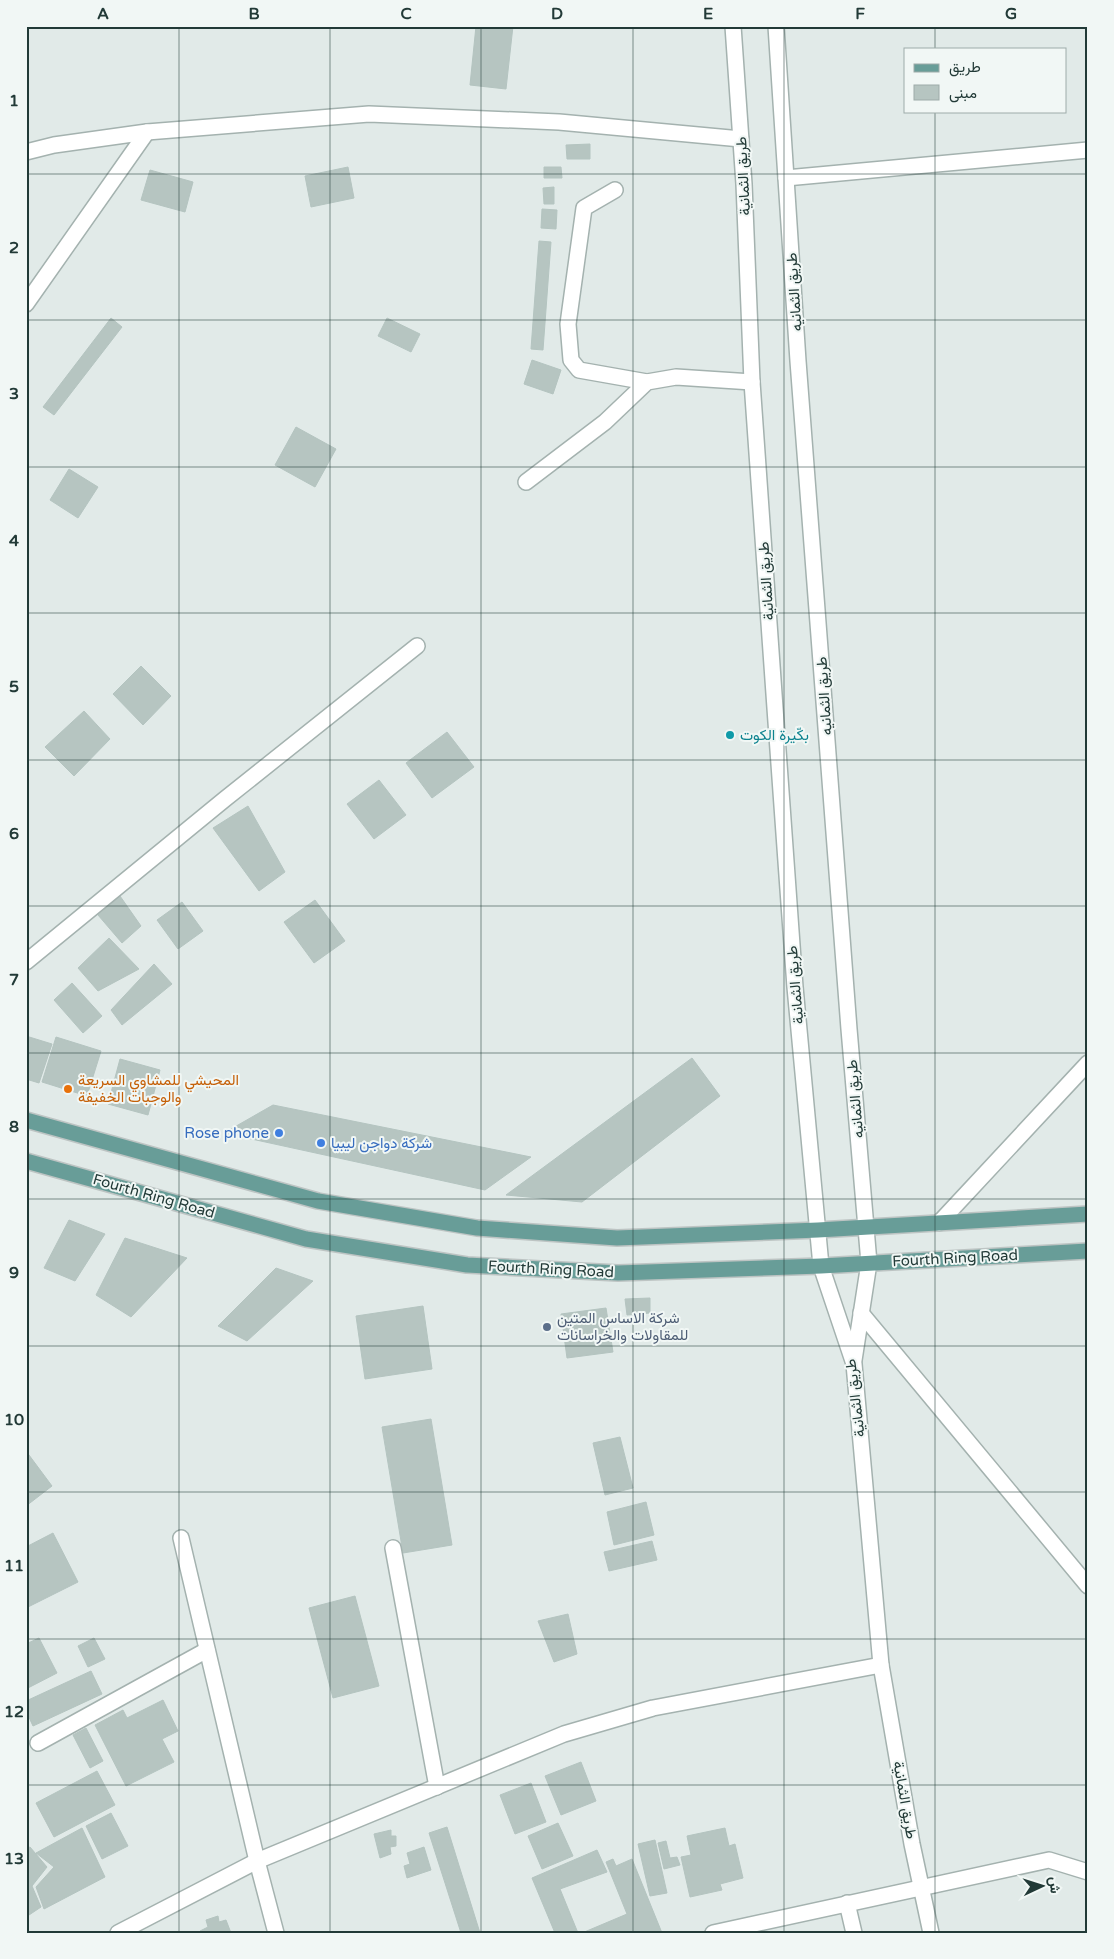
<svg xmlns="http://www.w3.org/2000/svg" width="1114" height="1959" viewBox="0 0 1114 1959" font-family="'Varela Round',Vazirmatn,sans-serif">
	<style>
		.building { fill: #b6c5c1; stroke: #b4c4c0 }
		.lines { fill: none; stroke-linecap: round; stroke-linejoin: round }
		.minor-casing { stroke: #a4b2af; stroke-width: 18 }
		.major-casing { stroke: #bdc4c3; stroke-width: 18 }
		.minor { stroke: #fff; stroke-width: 15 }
		.major { stroke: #689d98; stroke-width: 15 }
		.grid { fill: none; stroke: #223a37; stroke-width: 1; stroke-opacity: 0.55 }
		.culture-dot { fill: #0f9aa8; stroke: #f1f7f5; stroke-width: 2 }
		.food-dot { fill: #e8710a; stroke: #f1f7f5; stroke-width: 2 }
		.shop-dot { fill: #3f7fe0; stroke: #f1f7f5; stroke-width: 2 }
		.service-dot { fill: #5c6f8a; stroke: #f1f7f5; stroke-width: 2 }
		.labels { text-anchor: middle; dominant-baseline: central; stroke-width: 4; stroke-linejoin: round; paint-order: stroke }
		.street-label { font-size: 15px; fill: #223a37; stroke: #f1f7f5 }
		.culture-label { font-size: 15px; fill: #0d838f; stroke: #f1f7f5; text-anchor: start }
		.food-label { font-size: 15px; fill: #c56008; stroke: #f1f7f5; text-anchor: start }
		.shop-label { font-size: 15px; fill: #366cbe; stroke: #f1f7f5; text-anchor: end }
		.service-label { font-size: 15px; fill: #4e5e75; stroke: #f1f7f5; text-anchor: start }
		.neatline { fill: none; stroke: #223a37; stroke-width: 2 }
		.grid-label { font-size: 16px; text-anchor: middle; font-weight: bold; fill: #223a37 }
	</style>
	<rect width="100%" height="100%" fill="#e1eae8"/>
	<!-- building -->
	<g class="building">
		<path d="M476,26H513L506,89L470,85Z"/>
		<path d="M590,144V159H567L566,145Z"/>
		<path d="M348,167L354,198L311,207L305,176Z"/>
		<path d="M544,167H561L562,178H544Z"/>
		<path d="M150,170L193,182L185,212L141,200Z"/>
		<path d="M554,187V204H544L543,188Z"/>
		<path d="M542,209L557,210L556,229L541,228Z"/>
		<path d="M539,241L551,242L543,350L531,349Z"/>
		<path d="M111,318L122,327L54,415L43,407Z"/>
		<path d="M387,318L420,334L411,352L378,336Z"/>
		<path d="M532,360L561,370L553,394L524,384Z"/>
		<path d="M296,427L336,449L315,487L275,465Z"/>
		<path d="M69,469L98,487L78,518L50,500Z"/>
		<path d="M141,666L171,696L143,725L113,694Z"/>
		<path d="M84,711L110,739L74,776L45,747Z"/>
		<path d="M447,732L474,767L432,798L406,763Z"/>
		<path d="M379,780L406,815L374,839L347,804Z"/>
		<path d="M248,806L285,872L259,891L213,828Z"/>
		<path d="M120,896L141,926L122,943L98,915Z"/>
		<path d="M315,900L345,941L314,963L284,922Z"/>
		<path d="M182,902L203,931L178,949L157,920Z"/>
		<path d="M109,938L139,969L98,991L78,968Z"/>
		<path d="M154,964L172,984L122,1025L111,1010Z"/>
		<path d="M72,983L102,1016L83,1033L54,1000Z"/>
		<path d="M26,1036L52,1044L39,1083L26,1079Z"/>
		<path d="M56,1037L101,1051L87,1096L42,1082Z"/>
		<path d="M692,1058L720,1096L582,1202L506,1195Z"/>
		<path d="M120,1059L160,1070L148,1115L108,1104Z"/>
		<path d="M273,1105L531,1157L485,1190L224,1133Z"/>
		<path d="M69,1220L105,1234L75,1281L44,1268Z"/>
		<path d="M125,1238L187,1258L131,1317L96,1295Z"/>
		<path d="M276,1268L313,1281L247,1341L218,1326Z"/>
		<path d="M650,1298V1313L627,1315L625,1299Z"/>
		<path d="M423,1306L432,1369L365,1379L356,1316Z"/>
		<path d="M606,1308L613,1352L567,1358L561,1314Z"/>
		<path d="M431,1419L452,1545L403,1553L382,1427Z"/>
		<path d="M620,1437L633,1488L605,1495L593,1443Z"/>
		<path d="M26,1451L52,1486L26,1506Z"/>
		<path d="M646,1502L654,1535L614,1545L607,1512Z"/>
		<path d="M53,1533L78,1582L26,1608V1547Z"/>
		<path d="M652,1541L657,1560L609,1571L604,1552Z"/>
		<path d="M355,1596L379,1686L333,1698L309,1608Z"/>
		<path d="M568,1614L577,1654L554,1662L538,1621Z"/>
		<path d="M39,1638L57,1673L26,1689V1644Z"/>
		<path d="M94,1638L105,1659L88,1667L78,1646Z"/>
		<path d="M91,1671L102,1694L33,1726L26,1711V1701Z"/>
		<path d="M163,1700L178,1731L162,1739L174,1762L126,1786L95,1725L123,1710L127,1718Z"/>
		<path d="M86,1728L103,1761L90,1768L73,1735Z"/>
		<path d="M581,1762L596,1801L561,1815L545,1776Z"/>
		<path d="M97,1771L115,1805L54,1837L36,1803Z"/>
		<path d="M531,1783L546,1822L515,1834L500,1795Z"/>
		<path d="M111,1813L128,1846L102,1859L86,1826Z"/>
		<path d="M558,1823L573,1856L542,1869L528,1836Z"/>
		<path d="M447,1827L480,1933H461L429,1833Z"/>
		<path d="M82,1828L105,1877L44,1909L36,1887L54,1867L36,1853Z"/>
		<path d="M725,1828L729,1846L735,1844L743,1878L720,1884L722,1890L690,1897L681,1857L691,1855L687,1836Z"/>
		<path d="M391,1830V1836H396V1846L390,1847L391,1854L380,1858L374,1834Z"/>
		<path d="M655,1840L667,1893L650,1896L638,1844Z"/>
		<path d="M666,1841L670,1858L677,1857L680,1865L664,1869L658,1843Z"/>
		<path d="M30,1847L47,1867L32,1886L41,1907L29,1915L26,1911V1849Z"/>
		<path d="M424,1847L431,1870L407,1878L404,1866L410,1864L407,1853Z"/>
		<path d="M597,1850L607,1872L560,1889L578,1933H555L532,1878Z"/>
		<path d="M613,1859L616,1866L632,1859L662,1933H582L627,1914L606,1862Z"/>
		<path d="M218,1916L219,1922L226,1920L231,1933H200V1931L208,1927L206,1920Z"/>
	</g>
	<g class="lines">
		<!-- minor casing -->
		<g class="minor-casing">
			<g id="minor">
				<path d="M733,26L744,184L752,382L775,708L795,987L821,1266L854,1364L881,1665L912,1844L931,1933"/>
				<path d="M776,26L798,361L849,1029L869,1263L854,1360"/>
				<path d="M26,152L54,145L147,132L369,114L559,122L741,139"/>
				<path d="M786,178L1088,150"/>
				<path d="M615,190L584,208L568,324L571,360L579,370L647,382"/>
				<path d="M26,304L147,132"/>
				<path d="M526,482L605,422L647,382L676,377L752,382"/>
				<path d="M26,962L225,799L417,646"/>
				<path d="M939,1223L1088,1063"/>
				<path d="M861,1313L1088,1586"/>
				<path d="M181,1538L257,1861L276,1933"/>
				<path d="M393,1548L437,1787"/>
				<path d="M38,1743L207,1650"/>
				<path d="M847,1903L854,1933"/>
				<path d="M118,1933L257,1861L564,1734L653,1708L881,1665"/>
				<path d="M713,1933L1049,1860L1088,1872"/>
			</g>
		</g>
		<!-- major casing -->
		<g class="major-casing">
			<g id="major">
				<path d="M26,1120L318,1201L477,1228L617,1238L818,1230L1088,1214"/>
				<path d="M26,1161L306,1239L467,1265L618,1273L821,1266L1088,1251"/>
			</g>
		</g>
		<!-- minor -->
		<use href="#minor" class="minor"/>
		<!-- major -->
		<use href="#major" class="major"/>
	</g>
	<!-- grid -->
	<path class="grid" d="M179,26V1933M330,26V1933M481,26V1933M633,26V1933M784,26V1933M935,26V49M935,111V1933M26,174H1088M26,320H1088M26,467H1088M26,613H1088M26,760H1088M26,906H1088M26,1053H1088M26,1199H1088M26,1346H1088M26,1492H1088M26,1639H1088M26,1785H1088"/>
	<!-- markers -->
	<circle class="culture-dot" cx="730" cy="735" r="5"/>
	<circle class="food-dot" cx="68" cy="1089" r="5"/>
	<g class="shop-dot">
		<circle cx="279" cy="1133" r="5"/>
		<circle cx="321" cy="1143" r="5"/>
	</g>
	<circle class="service-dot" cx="547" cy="1327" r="5"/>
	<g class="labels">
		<!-- street labels -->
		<g class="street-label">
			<text transform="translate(743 176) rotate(-93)">طريق الثمانية</text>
			<text transform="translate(794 292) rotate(-94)">طريق الثمانيه</text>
			<text transform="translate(766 581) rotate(-94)">طريق الثمانية</text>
			<text transform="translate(824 696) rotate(-94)">طريق الثمانيه</text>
			<text transform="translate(795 985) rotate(-95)">طريق الثمانية</text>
			<text transform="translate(855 1099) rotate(-95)">طريق الثمانيه</text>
			<text transform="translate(154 1196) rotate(16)">Fourth Ring Road</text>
			<text transform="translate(955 1258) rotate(-3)">Fourth Ring Road</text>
			<text transform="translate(551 1269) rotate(3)">Fourth Ring Road</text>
			<text transform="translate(855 1398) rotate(-97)">طريق الثمانية</text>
			<text transform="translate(905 1800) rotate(80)">طريق الثمانية</text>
		</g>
		<!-- culture labels -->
		<g class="culture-label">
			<text x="740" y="735">بكّيرة الكوت</text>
		</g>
		<!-- food labels -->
		<g class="food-label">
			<text x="78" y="1080">المحيشي للمشاوي السريعة<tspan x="78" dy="17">والوجبات الخفيفة</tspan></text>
		</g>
		<!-- shop labels -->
		<g class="shop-label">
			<text x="269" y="1133">Rose phone</text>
			<text x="331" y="1143" text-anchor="start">شركة دواجن ليبيا</text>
		</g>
		<!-- service labels -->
		<g class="service-label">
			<text x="557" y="1318">شركة الاساس المتين<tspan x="557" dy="17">للمقاولات والخراسانات</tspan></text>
		</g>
	</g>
	<!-- border -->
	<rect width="1114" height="1959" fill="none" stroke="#f1f7f5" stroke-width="55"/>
	<!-- legend -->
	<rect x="904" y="48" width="162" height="65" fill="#f1f7f5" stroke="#9eaba9"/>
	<rect x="914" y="64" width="25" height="8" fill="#689d98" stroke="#9eaba9"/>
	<text x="949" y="72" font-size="15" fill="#223a37">طريق</text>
	<rect x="914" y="85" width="25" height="15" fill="#b6c5c1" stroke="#9eaba9"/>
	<text x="949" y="98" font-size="15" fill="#223a37">مبنى</text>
	<!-- north arrow -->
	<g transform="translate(1042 1886) rotate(86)" stroke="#f1f7f5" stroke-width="4" paint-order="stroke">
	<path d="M0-4L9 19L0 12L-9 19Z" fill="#223a37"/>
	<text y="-8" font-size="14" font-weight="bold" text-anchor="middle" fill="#223a37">ش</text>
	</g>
	<rect x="28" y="28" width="1058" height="1904" class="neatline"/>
	<g class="grid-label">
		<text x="103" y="19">A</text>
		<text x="254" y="19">B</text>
		<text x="406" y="19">C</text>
		<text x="557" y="19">D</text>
		<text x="708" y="19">E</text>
		<text x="860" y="19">F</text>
		<text x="1011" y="19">G</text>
		<text x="14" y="106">1</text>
		<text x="14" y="253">2</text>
		<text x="14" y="399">3</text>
		<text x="14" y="546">4</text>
		<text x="14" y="692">5</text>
		<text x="14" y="839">6</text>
		<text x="14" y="985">7</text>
		<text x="14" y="1132">8</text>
		<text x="14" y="1278">9</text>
		<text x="14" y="1425">10</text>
		<text x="14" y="1571">11</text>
		<text x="14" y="1717">12</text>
		<text x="14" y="1864">13</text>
	</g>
</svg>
